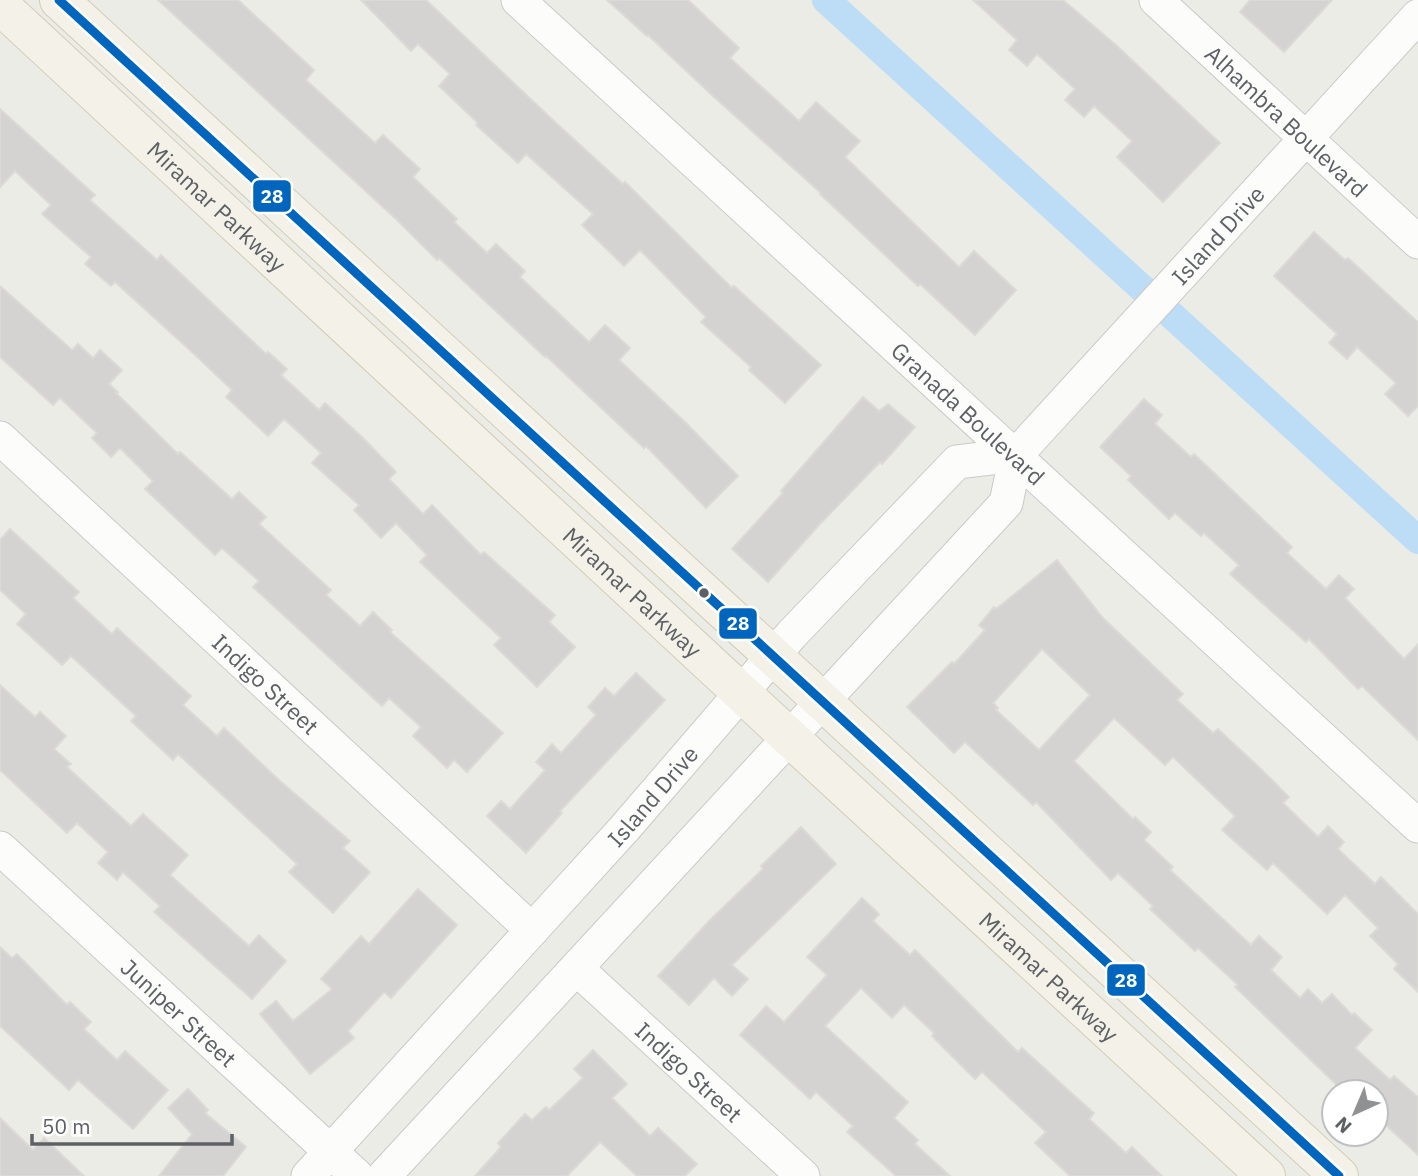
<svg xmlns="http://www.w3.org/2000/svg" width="1418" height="1176" viewBox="0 0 1418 1176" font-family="'IBM Plex Sans',sans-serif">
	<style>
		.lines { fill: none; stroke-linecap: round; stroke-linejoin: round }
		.canal { stroke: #bcddf5; stroke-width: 28 }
		.building { fill: #d4d3d1; stroke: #dcdad6; stroke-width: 2; fill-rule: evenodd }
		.minor-casing { stroke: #c9c9c9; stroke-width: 35 }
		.major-casing { stroke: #d3ccb6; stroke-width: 40 }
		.minor { stroke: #fcfcfb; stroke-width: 33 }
		.major { stroke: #f3f1e8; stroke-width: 38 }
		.bus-1-casing { stroke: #fff; stroke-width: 14 }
		.bus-1 { stroke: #0065bd; stroke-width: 9 }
		.bus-dot { fill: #5d6065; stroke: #fff; stroke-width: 2.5 }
		.labels { text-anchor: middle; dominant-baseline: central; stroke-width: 6; stroke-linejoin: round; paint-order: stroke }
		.street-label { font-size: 23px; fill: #5d6065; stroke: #fff }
		.line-badge { stroke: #fff; stroke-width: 2.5 }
		.badge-label { font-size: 19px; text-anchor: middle; font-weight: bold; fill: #fff }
	</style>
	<rect width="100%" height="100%" fill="#ecece7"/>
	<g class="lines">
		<!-- canal -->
		<path class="canal" d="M826,0L1418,540"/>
	</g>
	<!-- building -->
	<g class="building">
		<path d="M158,0H238L314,70L306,80L375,143L383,135L420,169L413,177L457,219L454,222L487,253L496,244L525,271L520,277L589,342L605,325L630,348L619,360L686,423L738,476L706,508L646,446L644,448L546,356L545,357L439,258L437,260L397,220Z"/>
		<path d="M361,0H426L555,122L623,184L625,182L732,288L734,286L821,365L785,403L749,370L751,367L701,322L706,317L640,250L624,266L582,225L593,214L526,154L518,163L476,125L478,123L439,86L450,74L418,44L411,51Z"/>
		<path d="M607,0H688L739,48L730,58L799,121L816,102L860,141L845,157L959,267L974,251L1016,290L975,335L920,284L918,286L820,194L821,193L714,97L648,35L647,36Z"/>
		<path d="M973,0H1063L1116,45L1220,143L1163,202L1117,157L1132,141L1094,106L1084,117L1065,100L1075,89L1037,54L1027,66L1009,50L1017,40Z"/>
		<path d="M1250,0H1332L1284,52L1240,12Z"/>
		<path d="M0,109L95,195L90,200L157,260L161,255L266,354L268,352L287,369L281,375L319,410L325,403L362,437L396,472L389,479L423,514L432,505L481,555L484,552L555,615L549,622L575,647L537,687L494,645L501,638L420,562L427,555L396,523L381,538L354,510L359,505L312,463L321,453L284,419L268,436L226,397L232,390L193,353L115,282L111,286L85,264L91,257L42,214L51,205L15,171L0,187Z"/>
		<path d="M1314,232L1345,260L1348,258L1418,322V406L1408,416L1385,394L1396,383L1357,347L1347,359L1329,343L1337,334L1274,276Z"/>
		<path d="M0,286L72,350L78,344L93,358L100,350L122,370L109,384L118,392L116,393L178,454L180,452L232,499L239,492L266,517L259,524L331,590L326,595L360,626L373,612L392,630L390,632L503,733L467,772L454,760L447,768L413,736L421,727L389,698L382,706L253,587L259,581L222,548L215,555L197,538L145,489L153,481L120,448L111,457L92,438L97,433L60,398L53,405L0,357Z"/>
		<path d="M863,397L879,411L888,404L915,427L882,464L880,462L819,525L768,582L732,549L783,493L781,491Z"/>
		<path d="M1144,399L1162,415L1155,424L1191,457L1194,454L1292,547L1287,553L1326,589L1339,575L1354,589L1345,598L1404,659L1418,644V740L1362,686L1358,689L1309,639L1306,642L1230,574L1239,565L1204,533L1201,536L1175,513L1169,519L1128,480L1131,476L1100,447Z"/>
		<path d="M10,529L79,592L73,598L112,634L117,628L191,696L183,705L217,736L224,728L280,781L350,841L343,848L370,872L333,913L289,872L297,864L178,754L173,760L131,721L136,716L71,656L62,665L17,624L26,614L0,590V540Z"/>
		<path d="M1057,560L1103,618L1183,694L1177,700L1213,733L1218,729L1261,769L1289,797L1283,803L1318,837L1328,826L1344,842L1338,849L1375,884L1381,877L1418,914V992L1394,969L1398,964L1370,936L1378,928L1345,895L1327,914L1273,863L1267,870L1222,830L1235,816L1173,757L1165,765L1114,718L1074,761L1133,819L1135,817L1151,832L1144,840L1173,867L1170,870L1251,945L1259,936L1282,957L1271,970L1300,998L1308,989L1322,1003L1332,994L1352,1015L1354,1013L1372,1030L1355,1048L1390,1080L1394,1076L1418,1097V1155L1376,1116V1092H1344L1235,987L1238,985L1198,948L1195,951L1150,909L1153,906L1118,873L1111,880L1036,802L1033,805L965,742L954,753L907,707L952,662L954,664L985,630L979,625L994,607L996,609ZM1042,649L1090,695L1039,750L996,710L998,708L993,703Z"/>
		<path d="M636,673L665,700L560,811L562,813L526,853L487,816L501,801L510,809L545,770L536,762L552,744L561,753L596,715L588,707L605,688L614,696Z"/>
		<path d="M0,685L35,717L40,712L66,736L54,749L71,764L67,767L131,826L143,814L188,855L170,875L249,946L259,935L286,961L252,999L154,912L160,906L123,872L117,880L98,863L108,852L77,823L67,833L0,770Z"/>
		<path d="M801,827L836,864L732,965L748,979L732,996L714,978L689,1005L658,976L710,920L763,869L761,866Z"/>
		<path d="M418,889L457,925L391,998L384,992L348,1031L354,1038L310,1074L260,1014L276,1001L293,1021L332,989L321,979L361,936L369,944Z"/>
		<path d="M862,898L879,914L873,921L910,955L915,950L1018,1052L1022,1048L1077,1098L1094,1113L1089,1119L1126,1153L1132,1147L1162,1176H1070L1035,1143L1046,1132L982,1072L975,1079L932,1036L934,1033L904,1005L892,1018L861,988L825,1026L908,1102L894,1118L918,1140L915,1144L950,1176H896L847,1132L853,1126L816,1092L810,1099L740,1035L766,1006L784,1022L827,975L807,957Z"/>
		<path d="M0,947L12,958L17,954L67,1005L70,1002L91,1022L84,1029L117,1060L125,1051L168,1090L133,1129L78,1080L69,1090L0,1026Z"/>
		<path d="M593,1050L627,1084L612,1098L650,1136L658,1128L697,1164L685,1176H637L600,1142L567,1176H475L501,1147L498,1143L525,1114L532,1120L546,1107L549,1110L583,1078L574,1069Z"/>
		<path d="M188,1089L208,1110L205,1113L246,1147L223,1176H159L192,1134L168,1108Z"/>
		<path d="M0,1118L33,1150L44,1138L84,1176H0Z"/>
	</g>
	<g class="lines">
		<!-- minor casing -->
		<g class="minor-casing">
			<g id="minor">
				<path id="s1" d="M518,0L1418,826"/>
				<path id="s2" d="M1156,0L1418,242"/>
				<path id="s3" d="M0,438L532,930"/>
				<path id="s4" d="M0,848L357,1176"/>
				<path id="s5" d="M577,969L803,1176"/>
				<path id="s6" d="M308,1176L624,829L792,634L957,462L1016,455"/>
				<path id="s7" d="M384,1176L1006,503L1016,455L1418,16"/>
			</g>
		</g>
		<!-- major casing -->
		<g class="major-casing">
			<g id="major">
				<path d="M59,0L1339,1176"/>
				<path id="s8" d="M0,5L789,737L1266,1176"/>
			</g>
		</g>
		<!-- minor -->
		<use href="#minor" class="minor"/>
		<!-- major -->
		<use href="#major" class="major"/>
		<!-- bus-1 casing -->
		<g class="bus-1-casing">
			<path id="bus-1" d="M59,0L1339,1176"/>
		</g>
		<!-- bus-1 -->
		<use href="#bus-1" class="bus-1"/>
	</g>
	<!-- markers -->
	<circle class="bus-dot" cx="704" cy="593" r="6"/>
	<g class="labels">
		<!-- street labels -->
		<g class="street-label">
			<text stroke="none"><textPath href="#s2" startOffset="178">Alhambra Boulevard</textPath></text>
			<text stroke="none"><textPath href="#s8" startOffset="296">Miramar Parkway</textPath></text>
			<text stroke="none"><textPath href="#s7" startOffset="1264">Island Drive</textPath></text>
			<text stroke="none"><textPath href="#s1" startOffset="611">Granada Boulevard</textPath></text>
			<text stroke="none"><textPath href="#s8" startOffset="863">Miramar Parkway</textPath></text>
			<text stroke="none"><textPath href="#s3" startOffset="362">Indigo Street</textPath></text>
			<text stroke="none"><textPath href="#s6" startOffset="513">Island Drive</textPath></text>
			<text stroke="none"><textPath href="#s8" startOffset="1430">Miramar Parkway</textPath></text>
			<text stroke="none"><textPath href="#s4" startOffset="243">Juniper Street</textPath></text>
			<text stroke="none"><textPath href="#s5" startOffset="152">Indigo Street</textPath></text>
		</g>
	</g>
	<g class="line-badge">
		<rect x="252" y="179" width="40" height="34" rx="7" fill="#0065bd"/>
		<rect x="718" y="607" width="40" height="33" rx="7" fill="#0065bd"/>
		<rect x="1106" y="963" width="40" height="34" rx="7" fill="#0065bd"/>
	</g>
	<g class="badge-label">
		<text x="272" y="203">28</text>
		<text x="738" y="630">28</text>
		<text x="1126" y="987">28</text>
	</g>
	<!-- north arrow -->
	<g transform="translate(1355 1113) rotate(224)"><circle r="33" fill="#ffffff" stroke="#bebfc1" stroke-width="2"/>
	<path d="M0-5L12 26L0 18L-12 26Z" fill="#8f9192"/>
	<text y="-10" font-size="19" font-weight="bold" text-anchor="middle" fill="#5d6065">N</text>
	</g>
	<!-- scale -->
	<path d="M32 1134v10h200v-10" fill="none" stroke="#5d6065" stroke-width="3.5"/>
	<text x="42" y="1134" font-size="21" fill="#5d6065" stroke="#ffffff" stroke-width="5" paint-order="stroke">50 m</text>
</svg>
